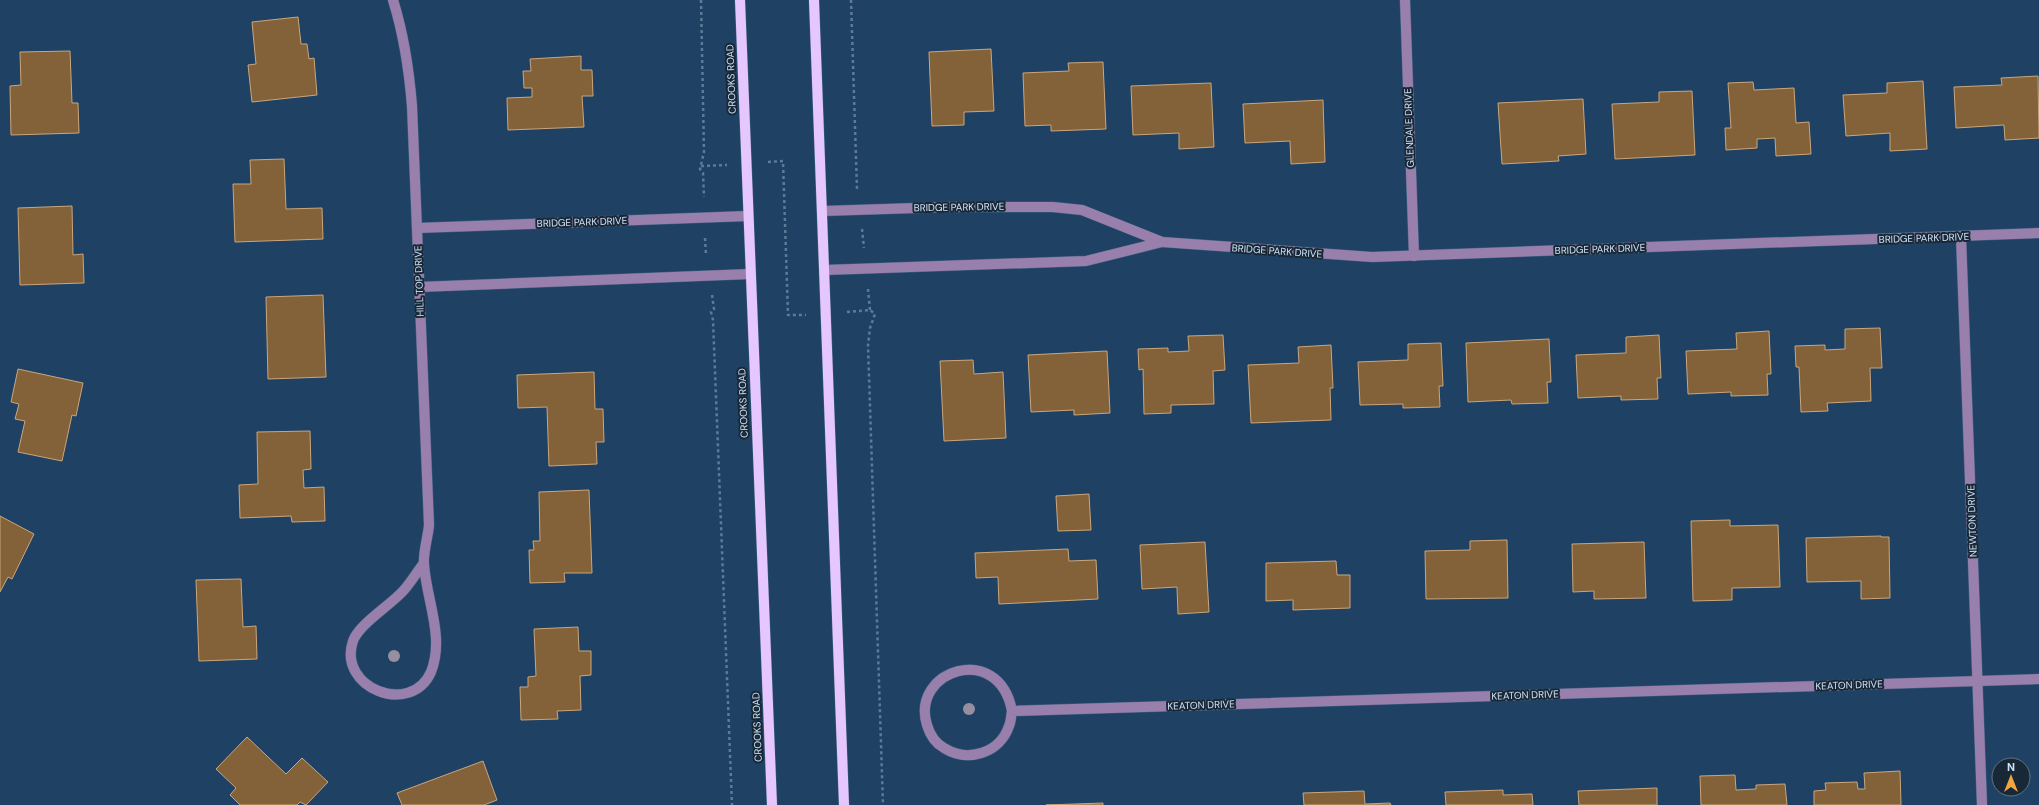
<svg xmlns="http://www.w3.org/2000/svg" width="2039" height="805" viewBox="0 0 2039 805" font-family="'DM Sans',sans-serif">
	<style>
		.building { fill: #836139; stroke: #cba67c }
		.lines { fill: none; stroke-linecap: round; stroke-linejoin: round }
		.minor-casing { stroke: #3f5f7f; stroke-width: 11 }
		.major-casing { stroke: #3f5f7f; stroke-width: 11 }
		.path { stroke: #5d7b98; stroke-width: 2.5; stroke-dasharray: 3 3; stroke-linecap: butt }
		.minor { stroke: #987fac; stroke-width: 10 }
		.major { stroke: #e5c7fd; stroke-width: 10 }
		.tree { fill: #988ea1 }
		.labels { text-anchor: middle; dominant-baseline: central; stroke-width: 4; stroke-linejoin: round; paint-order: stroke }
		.street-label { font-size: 10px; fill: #cfe3f8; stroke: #192837 }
	</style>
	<rect width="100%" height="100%" fill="#1f4264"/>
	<!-- building -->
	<g class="building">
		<path d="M298,17L301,44H307L309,59L314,58L317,95L252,102L248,65L256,64L252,22Z"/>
		<path d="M991,49L994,111L964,112V125L932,126L929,52Z"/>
		<path d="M70,51L72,103H78L79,133L11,135L10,86L21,85L20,52Z"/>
		<path d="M581,56V70H592L593,96H582L584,127L508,130L507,98L532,97V88H524L523,71H531L530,59Z"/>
		<path d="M1103,62L1106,129L1051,131V125L1025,126L1023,73L1069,71L1068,63Z"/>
		<path d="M2038,76L2039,138L2005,140L2004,125L1956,128L1954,87L2002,85L2001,78Z"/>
		<path d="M1923,81L1927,149L1890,151V133L1846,136L1843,95L1887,93V83Z"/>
		<path d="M1753,82L1754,90L1794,88L1796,123L1809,122L1811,154L1776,156L1775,138L1757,139V148L1726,150L1725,128H1731L1728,83Z"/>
		<path d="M1211,83L1214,147L1179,149V133L1133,135L1131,86Z"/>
		<path d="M1692,91L1695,155L1615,159L1612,104L1659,102V92Z"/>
		<path d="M1583,99L1586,154L1558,156L1559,161L1502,164L1498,103Z"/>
		<path d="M1323,100L1325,162L1291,164L1290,141L1245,143L1243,104Z"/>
		<path d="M284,159L286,209L322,208L323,239L235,242L233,184H251L250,160Z"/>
		<path d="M72,206L73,255L83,254L84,283L20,285L18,208Z"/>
		<path d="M323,295L326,377L268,379L266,297Z"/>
		<path d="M1880,328L1882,368H1870L1871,401L1827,403L1828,411L1801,412L1799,367H1796L1795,346L1825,345V350L1845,349V329Z"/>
		<path d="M1769,331L1771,374H1767L1768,395L1731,396V392L1688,394L1686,351L1737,349L1736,333Z"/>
		<path d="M1223,335L1225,370L1213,371L1214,404L1171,405V413L1144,414L1143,369L1139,370L1138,349L1168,348V352L1189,351L1188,336Z"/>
		<path d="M1659,335L1661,378H1657L1658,399L1621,400V396L1578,398L1576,355L1626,353V337Z"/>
		<path d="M1549,339L1551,382H1547L1548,403L1512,404L1511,400L1468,402L1466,343Z"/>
		<path d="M1441,343L1443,386H1439L1440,407L1403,408V404L1360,405L1358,362L1408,360V344Z"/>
		<path d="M1331,345L1333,388H1330L1331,420L1251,423L1248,365L1299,363L1298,347Z"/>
		<path d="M1107,351L1110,413L1074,415V410L1031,412L1028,355Z"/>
		<path d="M973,360L974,374L1003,372L1006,438L944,441L940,361Z"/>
		<path d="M18,369L83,383L76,416L72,415L62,461L18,452L25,421L15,419L19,404L11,402Z"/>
		<path d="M594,372L595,409H603L604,442H596L597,464L549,466L547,407L518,408L517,375Z"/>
		<path d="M310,431L311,469L303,470L304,488L324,487L325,521L292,522L291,516L240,518L239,485L258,484L257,432Z"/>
		<path d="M589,490L592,573H564L565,582L530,583L529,550H534L533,541H540L539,492Z"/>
		<path d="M1089,494L1091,530L1058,531L1056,496Z"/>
		<path d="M0,516L34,534L12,579L8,577L0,592Z"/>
		<path d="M1730,520V526L1778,525L1780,587L1732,588V600L1693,601L1691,521Z"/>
		<path d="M1881,536V537H1889L1890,598L1861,599V581L1807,582L1806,538Z"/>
		<path d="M1507,540L1508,598L1426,599L1425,551L1470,550V541Z"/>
		<path d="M1205,542L1209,612L1178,614L1177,587L1142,589L1140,545Z"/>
		<path d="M1644,542L1646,598L1594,599V591L1573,592L1572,544Z"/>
		<path d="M1068,549L1069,561L1096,560L1098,599L999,604L998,577L976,578L975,553Z"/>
		<path d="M1336,561L1337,575H1350V608L1293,610V600L1266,601V563Z"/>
		<path d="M241,579L243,627L256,626L257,659L199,661L196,580Z"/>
		<path d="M578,627L579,651H591V675L580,676L581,710L557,711L558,719L521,720L520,687H528V677L536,676L534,629Z"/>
		<path d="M247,737L286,774L302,758L328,782L306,805L300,802L297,805H240L230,795L236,788L216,769Z"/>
		<path d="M483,761L497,800L484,805H402L397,793Z"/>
		<path d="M1900,771L1901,805H1814V791L1826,790L1825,783L1857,782L1858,789H1865L1864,773Z"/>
		<path d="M1735,775L1736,790L1756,789V785L1785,784L1787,805H1701L1700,776Z"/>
		<path d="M1657,788V805H1579L1578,791Z"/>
		<path d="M1503,790V795L1532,794L1533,805H1446L1445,792Z"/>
		<path d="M1364,791L1365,804L1390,803L1391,805H1304L1303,793Z"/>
		<path d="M1103,803V805H1046Z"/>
	</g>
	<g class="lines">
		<!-- minor casing -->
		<g class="minor-casing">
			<g id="minor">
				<path d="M393,0C404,35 409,69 412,106L429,525C428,537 423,552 424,564C426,599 445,637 431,672C411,717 337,688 353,641C359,624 391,605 404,590C411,582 417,572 424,563"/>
				<path d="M1405,0L1414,256"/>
				<path d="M823,211L947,207H1053L1082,210L1162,242L1372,257L2039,233"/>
				<path d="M417,228L748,216"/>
				<path d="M1961,237L1982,805"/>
				<path d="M825,270L1086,261L1162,242"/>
				<path d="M419,287L750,274"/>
				<path d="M1012,711C1011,716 1011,722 1009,726C1000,753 968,763 944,748C935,743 930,735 927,725C910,670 999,641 1012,711L2039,679"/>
			</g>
		</g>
		<!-- major casing -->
		<g class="major-casing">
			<g id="major">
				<path d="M740,0L772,805"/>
				<path d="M814,0L844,805"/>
			</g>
		</g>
		<!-- path -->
		<g class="path">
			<path d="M701,0L704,152L700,169L703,173L704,197"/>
			<path d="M851,0L857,190"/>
			<path d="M768,162L783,161L788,315H806"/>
			<path d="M701,166L727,165"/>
			<path d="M862,229L864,248"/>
			<path d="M705,238L706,255"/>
			<path d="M868,289L870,310"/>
			<path d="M712,295L714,309L711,312L713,320L732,805"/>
			<path d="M847,312L870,310L875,314L870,328L868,345L883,805"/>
		</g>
		<!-- minor -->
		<use href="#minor" class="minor"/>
		<!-- major -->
		<use href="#major" class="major"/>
	</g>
	<!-- trees -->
	<g class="tree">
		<circle cx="394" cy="656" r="6"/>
		<circle cx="969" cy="709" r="6"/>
	</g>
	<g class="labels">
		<!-- street labels -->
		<g class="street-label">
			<text transform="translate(731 79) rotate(-92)">CROOKS ROAD</text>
			<text transform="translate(1409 128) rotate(-92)">GLENDALE DRIVE</text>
			<text transform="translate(959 207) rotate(-1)">BRIDGE PARK DRIVE</text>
			<text transform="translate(582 222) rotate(-2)">BRIDGE PARK DRIVE</text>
			<text transform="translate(1924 238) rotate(-2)">BRIDGE PARK DRIVE</text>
			<text transform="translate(1600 249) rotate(-2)">BRIDGE PARK DRIVE</text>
			<text transform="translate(1277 251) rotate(4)">BRIDGE PARK DRIVE</text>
			<text transform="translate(419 281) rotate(-92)">HILL TOP DRIVE</text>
			<text transform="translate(743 403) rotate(-92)">CROOKS ROAD</text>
			<text transform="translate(1972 521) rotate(-92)">NEWTON DRIVE</text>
			<text transform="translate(1849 685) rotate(-2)">KEATON DRIVE</text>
			<text transform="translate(1525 695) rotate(-2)">KEATON DRIVE</text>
			<text transform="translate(1201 705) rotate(-2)">KEATON DRIVE</text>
			<text transform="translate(757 727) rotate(-92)">CROOKS ROAD</text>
		</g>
	</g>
	<!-- north arrow -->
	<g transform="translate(2011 777)"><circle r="19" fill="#192837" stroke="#627384"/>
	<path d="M0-3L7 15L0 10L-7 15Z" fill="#f1a540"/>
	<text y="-6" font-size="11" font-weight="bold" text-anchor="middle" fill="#cfe3f8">N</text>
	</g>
</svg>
